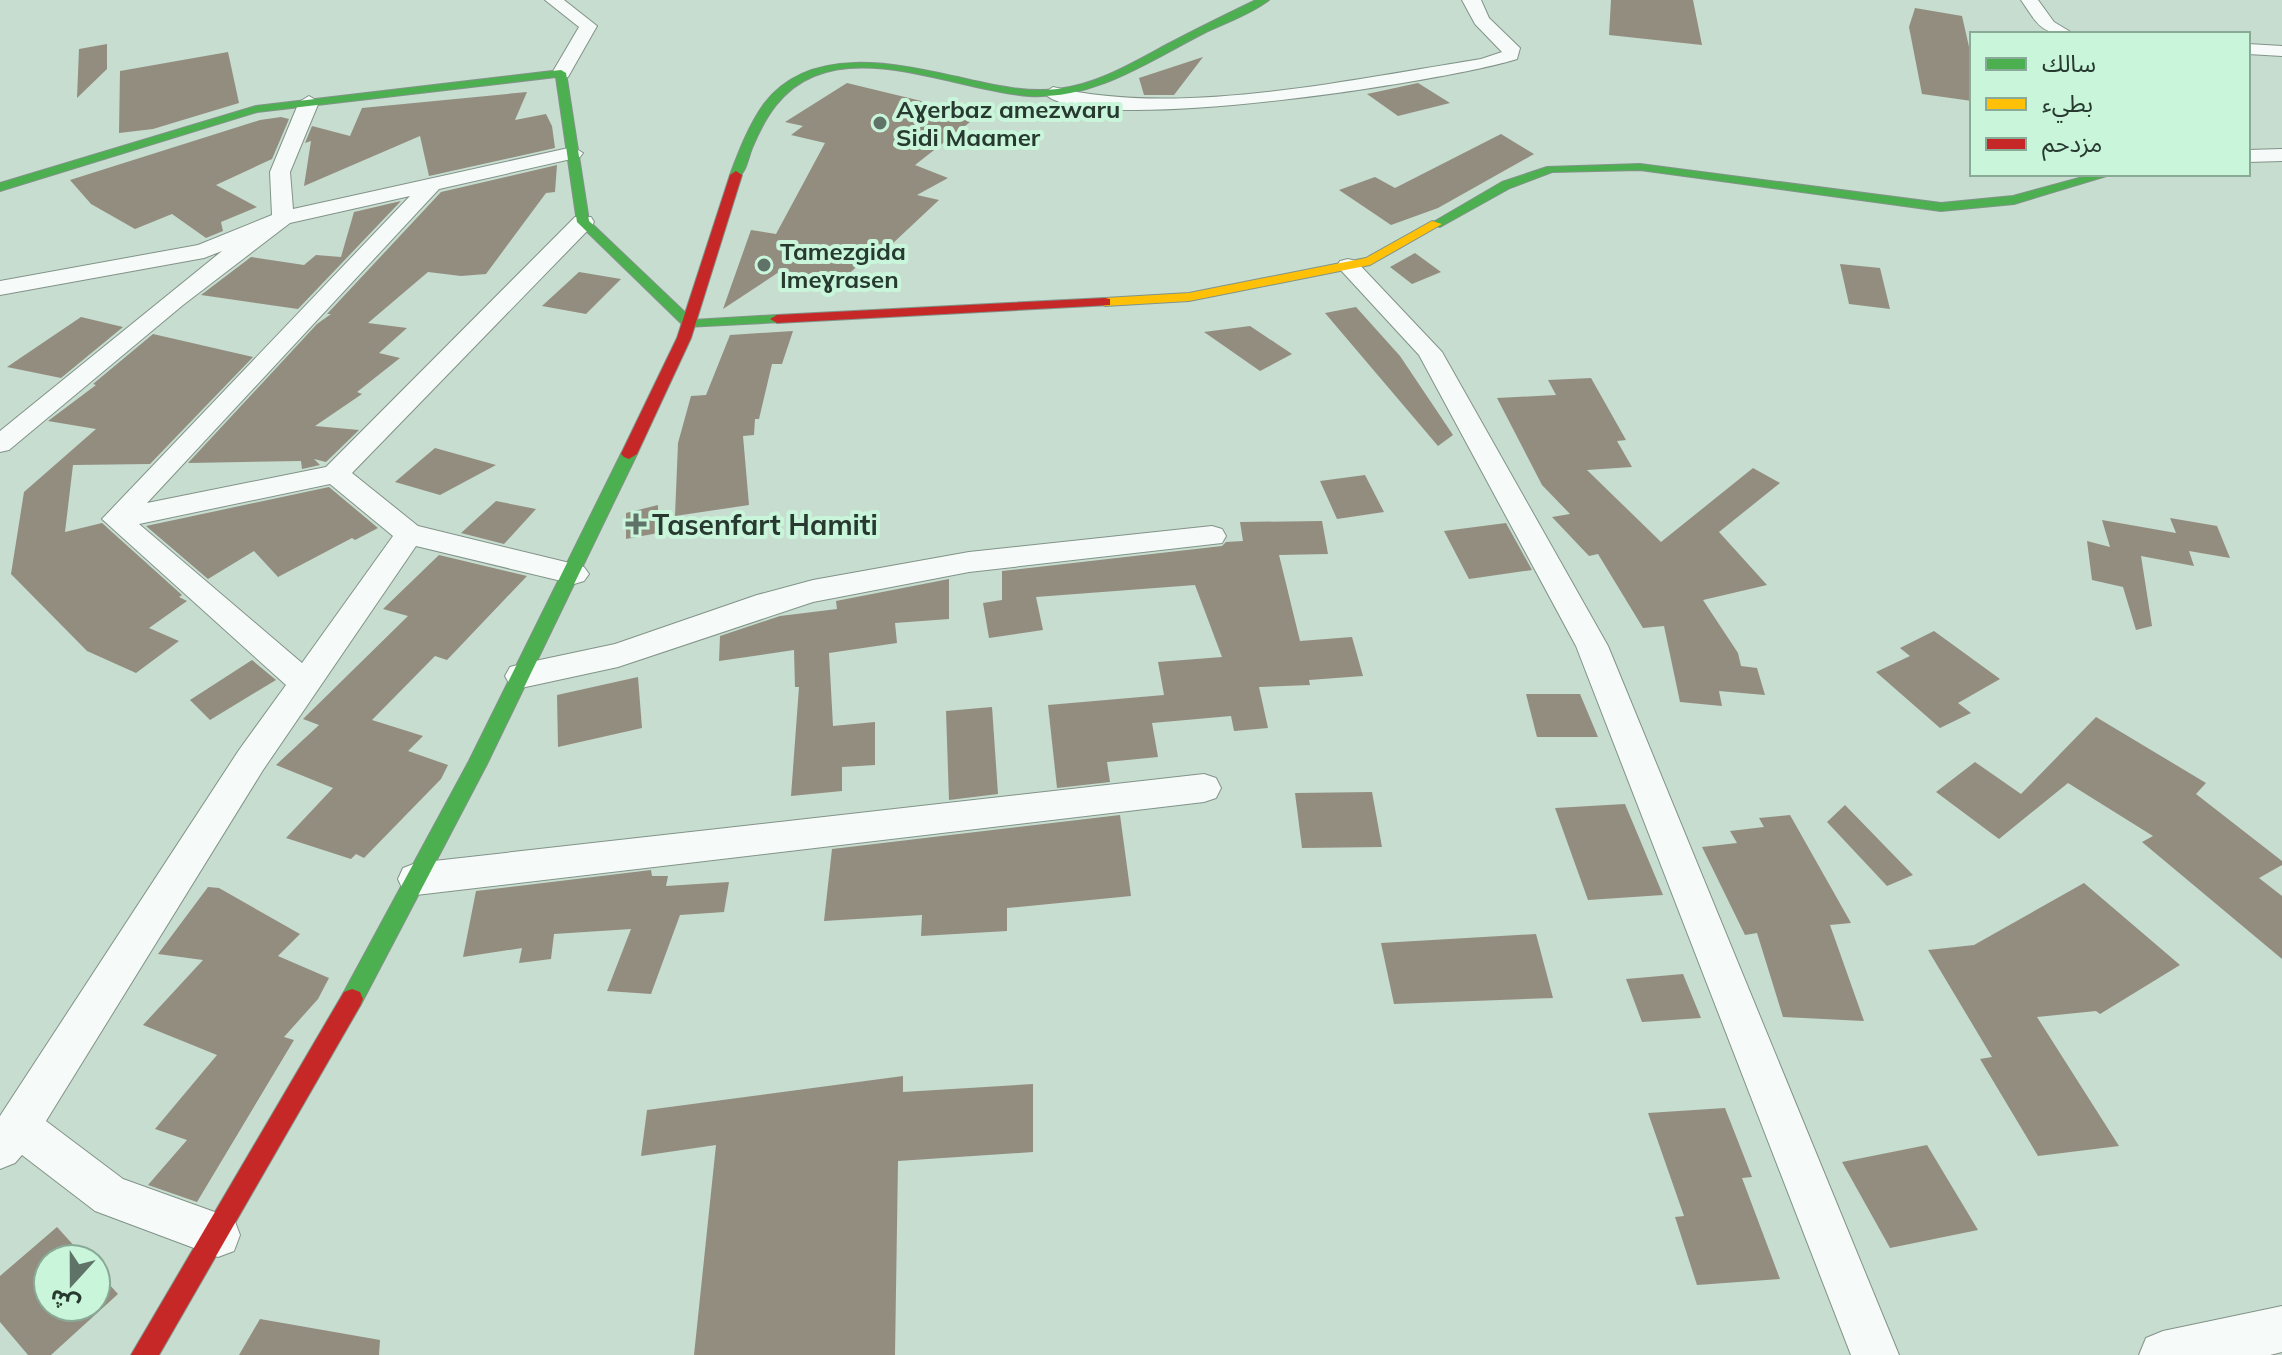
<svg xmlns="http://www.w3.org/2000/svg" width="2282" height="1355" viewBox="0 0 2282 1355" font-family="Mulish,'Noto Sans Arabic',sans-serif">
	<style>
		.building { fill: #938d80 }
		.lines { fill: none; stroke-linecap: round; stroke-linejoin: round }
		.street-casing { stroke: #829389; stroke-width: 2 }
		.fast-casing { stroke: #829389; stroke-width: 2 }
		.slow-casing { stroke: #829389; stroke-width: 2 }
		.jam-casing { stroke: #829389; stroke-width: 2 }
		.street { fill: #f6faf8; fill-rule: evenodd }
		.fast { fill: #4caf50; fill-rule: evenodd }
		.slow { fill: #ffc107; fill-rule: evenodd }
		.jam { fill: #c62828; fill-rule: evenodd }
		.poi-dot { fill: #5f7368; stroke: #c9f5db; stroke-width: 3 }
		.labels { text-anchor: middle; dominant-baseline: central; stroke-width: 8; stroke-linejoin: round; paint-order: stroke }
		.far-poi-label { font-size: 24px; font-weight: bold; fill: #283a30; stroke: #c9f5db; text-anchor: start }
		.poi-label { font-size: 28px; font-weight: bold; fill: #283a30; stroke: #c9f5db; text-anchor: start }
	</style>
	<rect width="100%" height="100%" fill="#c6ddcf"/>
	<!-- building -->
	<g class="building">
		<path d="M1611,0H1693L1702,45L1609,35Z"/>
		<path d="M1915,8L1962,16L1972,60V101L1922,94L1909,27Z"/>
		<path d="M107,44V69L77,98L79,49Z"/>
		<path d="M228,52L239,103L153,129L119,133L120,71Z"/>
		<path d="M1203,57L1174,95H1144L1139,78Z"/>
		<path d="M847,83L979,115L915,165L948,178L917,195L939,200L875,260L865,259L840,282L782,270L723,309L751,230L776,234L825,143L791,135L803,126L785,122Z"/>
		<path d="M1418,83L1450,103L1398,116L1367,94Z"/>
		<path d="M527,92L515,120L546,114L552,126L555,148L429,176L420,136L304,186L311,141L305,143L312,126L350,136L362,108Z"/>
		<path d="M281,117L289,119L272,159L216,185L257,207L221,222L223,231L206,238L172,214L135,229L91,204L70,180L260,120Z"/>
		<path d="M1501,134L1534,154L1438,208L1391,225L1339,190L1375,177L1395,188Z"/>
		<path d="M557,165L555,192L546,193L486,274L461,276L428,272L368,323L407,328L379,353L400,358L357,392L362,394L315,426L359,430L326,462L314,459L320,465L302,469L301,461L188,463L317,324L331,314H327L441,192Z"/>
		<path d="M401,201L298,309L201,295L251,257L304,265L316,255L341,257L354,212Z"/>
		<path d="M1415,253L1441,272L1412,284L1390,267Z"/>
		<path d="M1840,264L1880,268L1890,309L1849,304Z"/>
		<path d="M579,272L621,279L586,314L542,306Z"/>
		<path d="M1356,307L1400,356L1453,435L1438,446L1325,313Z"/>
		<path d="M81,317L123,327L61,378L7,367Z"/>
		<path d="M1250,326L1292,354L1260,371L1204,332Z"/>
		<path d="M793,331L782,364H772L759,419H755L754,435L743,436L749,505L675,516L678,443L691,396L706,395L730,335Z"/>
		<path d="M153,334L253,357L150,464L73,465L65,532L102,523L182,595L179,597L187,601L149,628L179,641L136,673L87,651L11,574L24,492L96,429L48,421L96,385L93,384Z"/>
		<path d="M1591,378L1626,440L1617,441L1632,467L1587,470L1661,542L1753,468L1780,483L1719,532L1767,585L1703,600L1738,653L1741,666L1757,668L1765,695L1719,691L1722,706L1680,702L1664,626L1643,628L1598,554L1589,556L1552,517L1570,514L1542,485L1497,398L1556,395L1548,380Z"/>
		<path d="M435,448L496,465L440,495L395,482Z"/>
		<path d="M1365,475L1384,512L1337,519L1320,481Z"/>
		<path d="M329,487L378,528L355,540L352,538L278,577L254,551L208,579L146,526Z"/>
		<path d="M496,501L536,509L504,544L461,533Z"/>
		<path d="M658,505V533L626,539V513Z"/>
		<path d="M2170,518L2217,526L2230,558L2189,551L2194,566L2141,556L2152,626L2136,630L2123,587L2092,580L2087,541L2110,547L2102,520L2176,533Z"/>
		<path d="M1322,521L1328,554L1279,555L1300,641L1352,637L1363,676L1309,680L1310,685L1259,687L1268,728L1234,731L1231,716L1152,723L1158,757L1107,762L1110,782L1057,788L1048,705L1164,695L1158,662L1222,657L1195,585L1036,597L1043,630L989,638L983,603L1002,600V571L1222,546L1226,542L1243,541L1240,522Z"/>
		<path d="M1506,523L1532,570L1469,579L1444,531Z"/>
		<path d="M439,555L527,576L447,660L435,656L372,720L423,736L408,751L448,765L441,779L364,858L356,854L351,859L286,838L333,788L276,765L319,725L303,719L408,616L383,609Z"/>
		<path d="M949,579V619L895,623L897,643L829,653L833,726L875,722V765L842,767V791L791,796L799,687H795L794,650L719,661L720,636L780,616L837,609L836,601Z"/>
		<path d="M1934,631L2000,679L1958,703L1971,713L1940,728L1876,672L1910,656L1900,648Z"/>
		<path d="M252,660L276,680L210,720L190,700Z"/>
		<path d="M638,677L642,728L558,747L557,695Z"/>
		<path d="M1526,694H1580L1598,737H1537Z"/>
		<path d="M992,707L998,794L949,800L946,711Z"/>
		<path d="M2096,717L2206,783L2196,794L2282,861V865L2259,878L2282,896V959L2142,842L2153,836L2068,783L1999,839L1936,792L1975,762L2021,794Z"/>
		<path d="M1372,792L1382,847L1302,848L1295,793Z"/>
		<path d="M1625,804L1663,895L1588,900L1555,808Z"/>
		<path d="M1845,805L1913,875L1887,886L1827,822Z"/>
		<path d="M1120,815L1131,896L1007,908V931L921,936L922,915L824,921L832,849Z"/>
		<path d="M1790,815L1851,923L1830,925L1864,1021L1783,1017L1757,933L1745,935L1702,847L1737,843L1730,831L1764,827L1759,818Z"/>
		<path d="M651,870L652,876H668L666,886L729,882L724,912L680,915L651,994L607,991L631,929L554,934L551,959L519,963L522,948L463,957L476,891Z"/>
		<path d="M2084,883L2180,965L2100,1014L2096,1011L2037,1017L2119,1146L2038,1156L1980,1059L1992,1057L1928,950L1974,945Z"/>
		<path d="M208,887L219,888L300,934L278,956L329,978L318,999L284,1037L294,1040L197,1202L148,1185L187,1140L155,1129L217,1055L143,1025L203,960L158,954Z"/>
		<path d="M1536,934L1553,998L1394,1004L1381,943Z"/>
		<path d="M1683,974L1701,1018L1642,1022L1626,979Z"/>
		<path d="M903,1076V1092L1033,1084V1152L898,1161L895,1355H694L716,1145L641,1156L647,1110Z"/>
		<path d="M1725,1108L1752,1177L1742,1178L1780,1279L1697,1285L1675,1217L1684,1216L1648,1113Z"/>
		<path d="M1927,1145L1978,1230L1890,1248L1842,1162Z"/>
		<path d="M57,1227L86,1259H48V1307H96V1270L118,1294L51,1355H28L0,1322V1276Z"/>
		<path d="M260,1319L380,1340L379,1355H239Z"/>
	</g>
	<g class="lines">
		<!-- street casing -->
		<g class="street-casing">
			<g id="street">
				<path d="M545,0H564L597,26L568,77L561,79L552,73L579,27Z"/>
				<path d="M1462,0H1481L1489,18L1520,48L1517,59C1453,80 1085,139 1044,93L1053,87C1178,118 1354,79 1481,59L1502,52L1475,24Z"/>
				<path d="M2021,0H2038L2054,22L2074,34C2040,34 2039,26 2021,0Z"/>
				<path d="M2248,44L2282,46V56L2248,54Z"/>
				<path d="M309,96L319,102L290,172L293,209L573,147L583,153L580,157L439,189L147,503L326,467L575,217H591L594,222L591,227L352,473L418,526L574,564L584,567L589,574L584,581L574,584L416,546L263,770L46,1121L123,1179L234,1219L240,1235L234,1251L218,1257L95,1211L22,1155L15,1163L0,1169V1116L239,750L286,685L102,519L410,196L290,223L183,305L9,450L0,452V431L222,251L204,258L0,295V281L198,245L272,215L270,172L299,102ZM330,484L393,536L302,663L139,524Z"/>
				<path d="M2282,149V161L2248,162V150Z"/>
				<path d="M1348,259L1356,261L1442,352L1608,646L1899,1355H1851L1576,646L1419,355L1337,266L1340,261Z"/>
				<path d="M1212,526L1222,529L1226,536L1222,543L969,572L813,602L618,667L521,688L510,685L505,676L510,667L521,664L615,644L757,595L813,580L969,552Z"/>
				<path d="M1204,774L1216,778L1221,788L1216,798L1204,802L416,895L403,890L398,879L403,868L416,863Z"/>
				<path d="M2282,1306V1352L2270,1355H2139L2146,1338L2163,1331Z"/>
			</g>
		</g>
		<!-- fast casing -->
		<g class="fast-casing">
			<g id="fast">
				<path d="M1256,0H1269C1251,14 1225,23 1204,33C1149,61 1094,100 1029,96C964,91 877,50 814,76C782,89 765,117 752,148C748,158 746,174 736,179L730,175C739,151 749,125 764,104C810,43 899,64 962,78C993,85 1026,93 1058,89C1099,84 1134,62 1170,43C1198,28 1227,14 1256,0Z"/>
				<path d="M561,70L566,73L589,221L693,320L777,315L782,316V322L685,327L577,222L556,77L257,112L0,191V183L256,106Z"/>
				<path d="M1640,164L1941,203L2013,196L2094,174H2113L2014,204L1941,211L1640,170L1552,172L1510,188L1440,227L1430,224L1502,182L1547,167Z"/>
				<path d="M629,449L637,454L487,764L360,1006L352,1009L344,1006L341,999L344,992L469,761L621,454Z"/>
			</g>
		</g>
		<!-- slow casing -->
		<g class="slow-casing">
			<path id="slow" d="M1432,221L1442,224L1370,265L1189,301L1105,306L1098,302L1105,298L1189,293L1366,258Z"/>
		</g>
		<!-- jam casing -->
		<g class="jam-casing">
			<g id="jam">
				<path d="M736,171L742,175L691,338L637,454L629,459L624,457L621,454L677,338L730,175Z"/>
				<path d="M1105,298L1110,299V305L777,323L770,319L777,315Z"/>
				<path d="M352,989L360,992L363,999L360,1006L159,1355H131L344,992Z"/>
			</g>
		</g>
		<!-- street -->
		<use href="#street" class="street"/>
		<!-- fast -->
		<use href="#fast" class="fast"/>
		<!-- slow -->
		<use href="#slow" class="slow"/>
		<!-- jam -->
		<use href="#jam" class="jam"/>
	</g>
	<!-- markers -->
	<g class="poi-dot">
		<circle cx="880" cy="123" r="8"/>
		<circle cx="764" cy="265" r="8"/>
		<path d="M632 512h8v8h8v8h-8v8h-8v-8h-8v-8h8z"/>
	</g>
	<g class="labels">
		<!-- far-poi labels -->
		<g class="far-poi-label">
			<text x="896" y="109">Aɣerbaz amezwaru<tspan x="896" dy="28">Sidi Maamer</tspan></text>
			<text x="780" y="251">Tamezgida<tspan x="780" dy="28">Imeɣrasen</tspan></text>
		</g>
		<!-- poi labels -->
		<g class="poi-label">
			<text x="652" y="524">Tasenfart Hamiti</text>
		</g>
	</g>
	<!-- legend -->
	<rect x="1970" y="32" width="280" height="144" fill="#c9f5db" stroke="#89aa97" stroke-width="2"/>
	<rect x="1986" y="58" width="40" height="12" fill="#4caf50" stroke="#89aa97" stroke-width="2"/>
	<text x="2042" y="72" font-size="24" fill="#283a30">سالك</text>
	<rect x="1986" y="98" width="40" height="12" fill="#ffc107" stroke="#89aa97" stroke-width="2"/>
	<text x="2042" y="112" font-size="24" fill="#283a30">بطيء</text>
	<rect x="1986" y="138" width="40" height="12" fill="#c62828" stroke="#89aa97" stroke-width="2"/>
	<text x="2042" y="152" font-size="24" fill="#283a30">مزدحم</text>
	<!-- north arrow -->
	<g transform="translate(72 1283) rotate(201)"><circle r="38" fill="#c9f5db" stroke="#89aa97" stroke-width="2"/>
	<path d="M0-6L14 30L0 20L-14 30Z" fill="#5f7368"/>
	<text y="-12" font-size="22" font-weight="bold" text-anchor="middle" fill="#283a30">ش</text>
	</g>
</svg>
